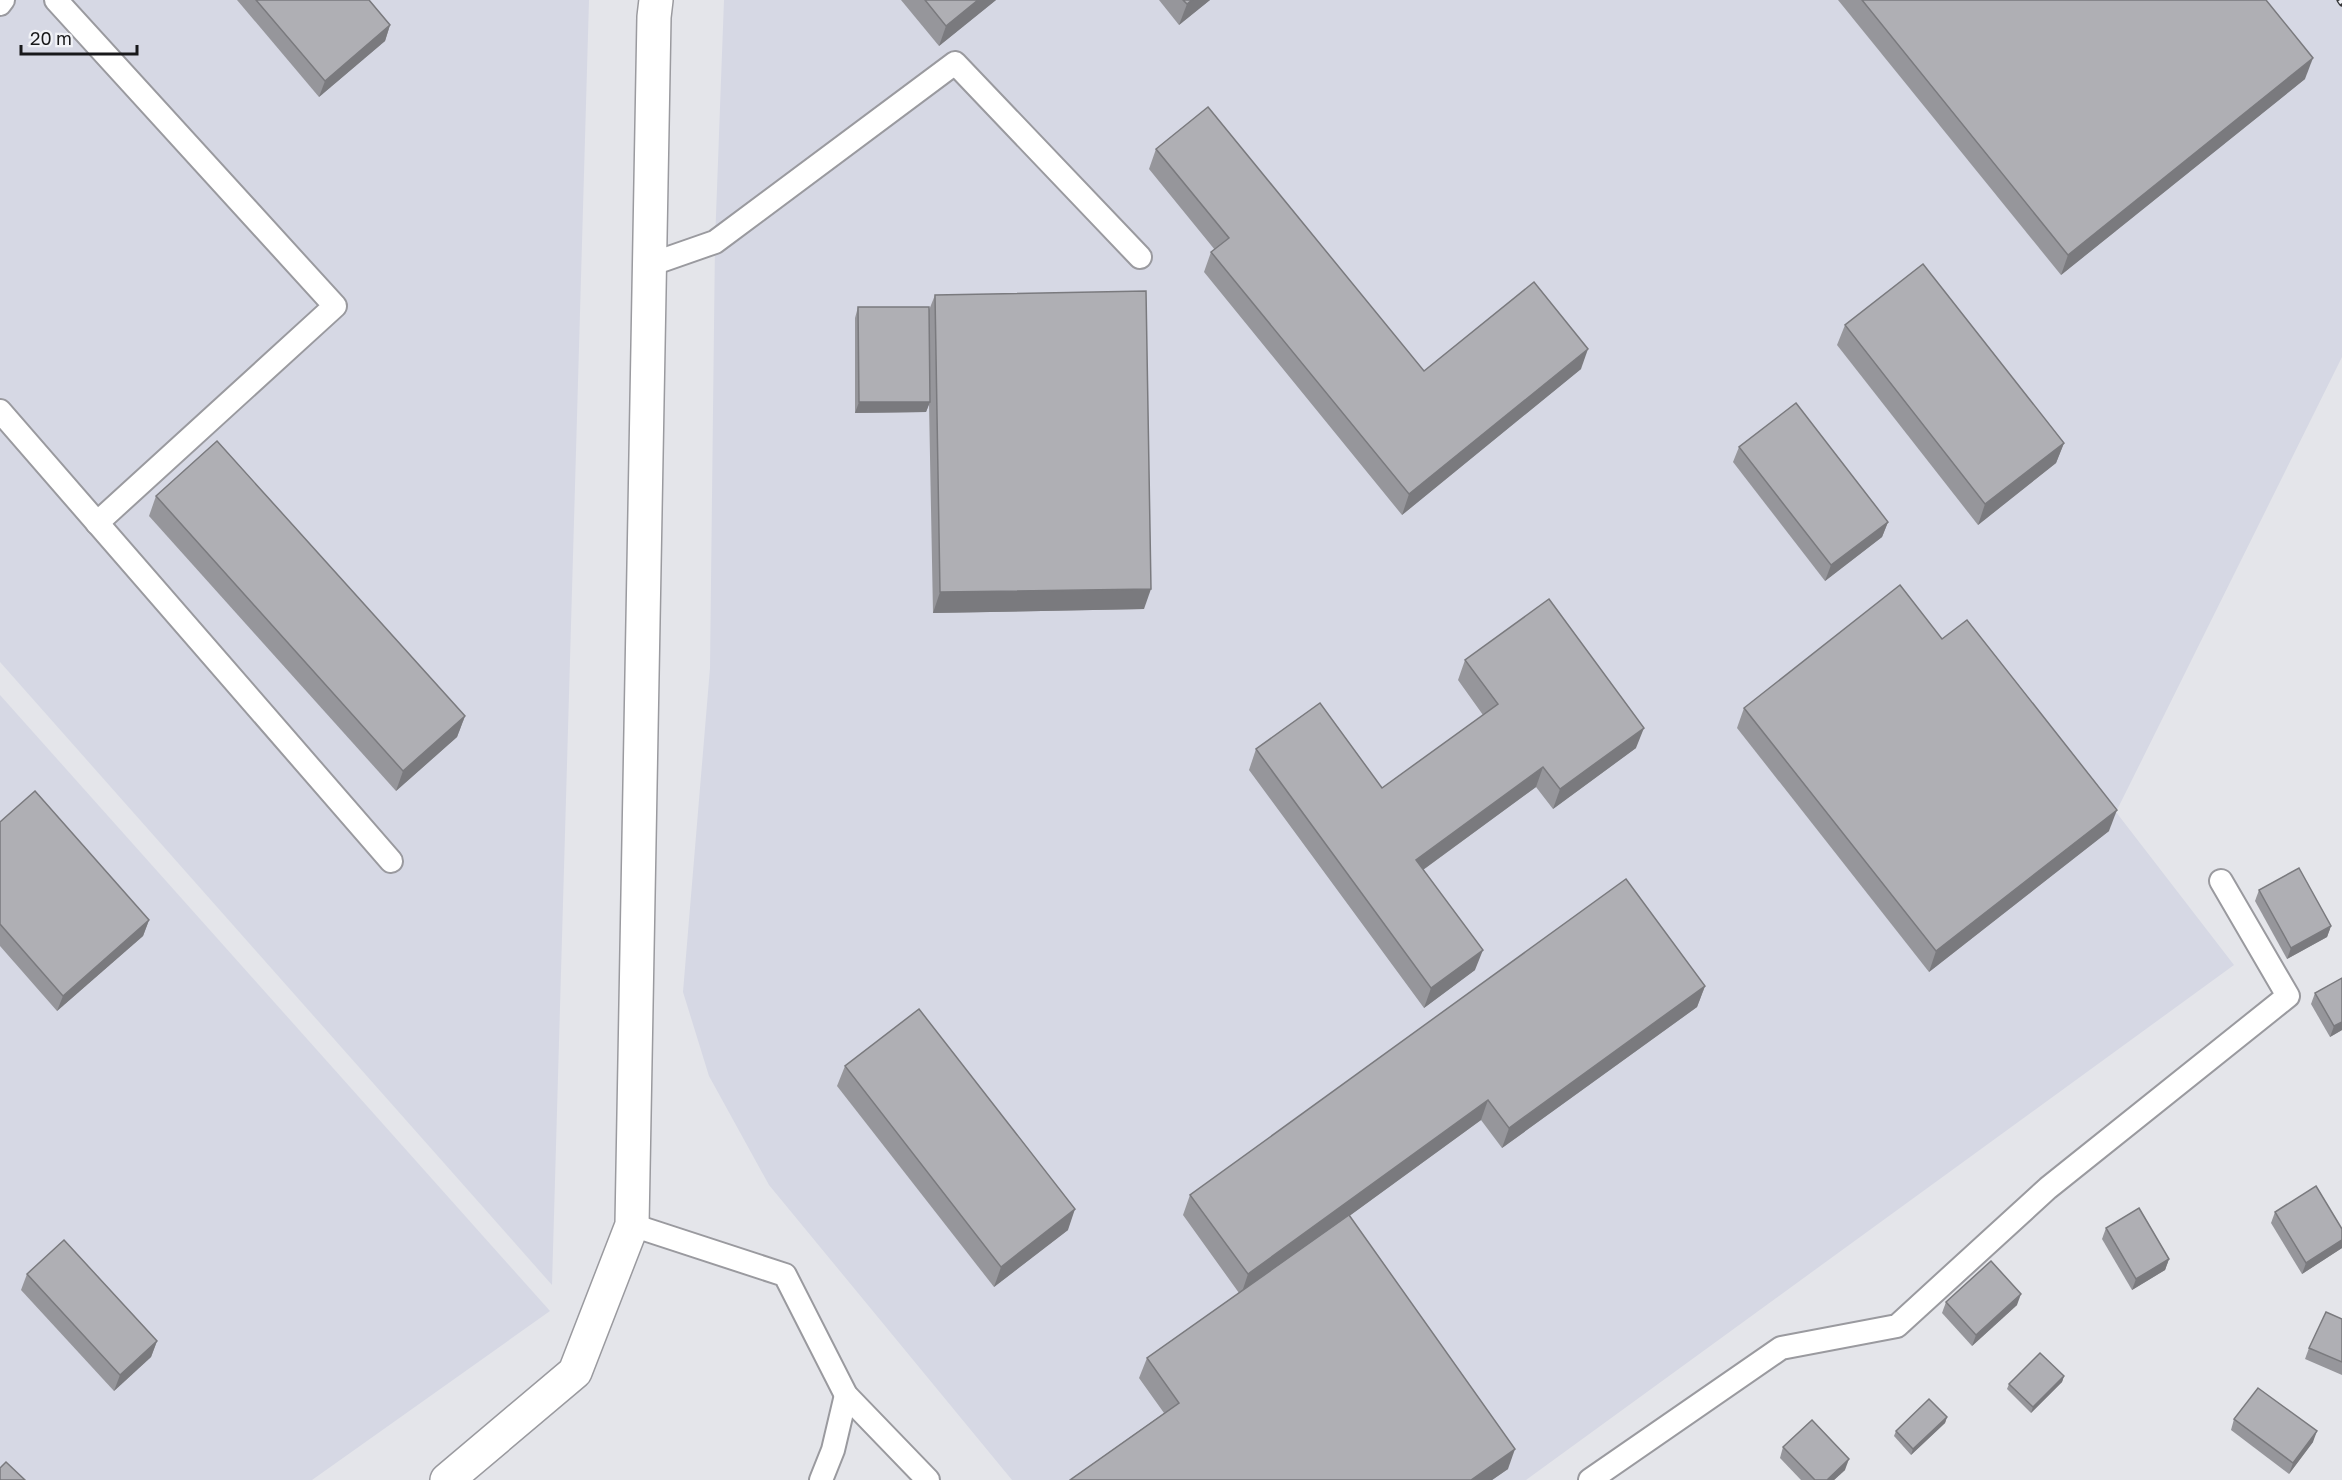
<svg xmlns="http://www.w3.org/2000/svg" width="2342" height="1480" viewBox="0 0 2342 1480" font-family="'Golos Text',sans-serif">
	<style>
		.built { fill: #d6d8e4 }
		.lines { fill: none; stroke-linecap: round; stroke-linejoin: round }
		.service-casing { stroke: #9a9a9f; stroke-width: 26 }
		.minor-casing { stroke: #9a9a9f; stroke-width: 36 }
		.service { stroke: #fff; stroke-width: 22 }
		.minor { stroke: #fff; stroke-width: 33 }
		.rail-casing { stroke: #353638; stroke-width: 7 }
		.rail { stroke: #f1f2f7; stroke-width: 4.5; stroke-dasharray: 14; stroke-linecap: butt }
		.wall { fill: #96969b }
		.shaded-wall { fill: #7a7a7e }
		.building { fill: #afafb4; stroke: #7a7a7e; stroke-width: 1.5 }
	</style>
	<rect width="100%" height="100%" fill="#e4e5ea"/>
	<!-- built -->
	<g class="built">
		<path d="M0,0H589L552,1285L0,662Z"/>
		<path d="M724,0H2342V357L2116,812L2234,965L1526,1480H1012L769,1185L709,1076L683,992L710,668L715,242Z"/>
		<path d="M0,695L550,1311L312,1480H0Z"/>
	</g>
	<g class="lines">
		<!-- service casing -->
		<g class="service-casing">
			<g id="service">
				<path d="M56,0L335,306L97,523"/>
				<path d="M0,4L3,0"/>
				<path d="M649,265L715,242L955,63L1140,257"/>
				<path d="M0,411L391,861"/>
				<path d="M632,1225L785,1275L846,1395L928,1480"/>
				<path d="M821,1480L833,1450L846,1395"/>
				<path d="M1590,1480L1781,1348L1897,1326L2048,1188L2288,996L2221,881"/>
			</g>
		</g>
		<!-- minor casing -->
		<g class="minor-casing">
			<path id="minor" d="M447,1480L575,1372L632,1225L654,17L656,0"/>
		</g>
		<!-- service -->
		<use href="#service" class="service"/>
		<!-- minor -->
		<use href="#minor" class="minor"/>
		<!-- rail casing -->
		<g class="rail-casing">
			<path id="rail" d="M2340,0L2342,3"/>
		</g>
		<!-- rail -->
		<use href="#rail" class="rail"/>
	</g>
	<!-- wall -->
	<g class="wall">
		<path d="M237,0H369L390,25L385,41L319,97Z"/>
		<path d="M901,0H996L939,46Z"/>
		<path d="M1159,0H1210L1179,25Z"/>
		<path d="M1838,0H2266L2305,79L2061,275Z"/>
		<path d="M1156,149L1424,371L1581,369L1402,515L1204,272L1211,252L1215,250L1149,169Z"/>
		<path d="M935,295L1144,609L933,613L929,404L926,412L855,413V318L858,307L929,310Z"/>
		<path d="M1845,325L2064,443L2056,463L1978,525L1837,345Z"/>
		<path d="M1739,447L1888,522L1882,537L1825,581L1733,462Z"/>
		<path d="M156,496L465,716L457,737L396,791L149,516Z"/>
		<path d="M1942,639L2109,831L1929,972L1737,728L1744,708Z"/>
		<path d="M1465,660L1636,748L1553,809L1536,787L1423,870L1475,970L1424,1008L1249,770L1256,749L1382,788L1483,715L1458,680Z"/>
		<path d="M0,822L149,920L143,936L57,1011L0,946Z"/>
		<path d="M2259,890L2331,926L2327,937L2287,959L2255,901Z"/>
		<path d="M2342,978V1030L2330,1037L2311,1004L2315,993Z"/>
		<path d="M1705,986L1697,1007L1502,1148L1481,1120L1349,1216L1508,1469L1492,1480H1070L1164,1413L1139,1378L1147,1358L1239,1293L1183,1215L1190,1195Z"/>
		<path d="M845,1066L1068,1230L994,1287L837,1086Z"/>
		<path d="M2275,1212L2342,1229V1248L2302,1274L2271,1223Z"/>
		<path d="M2106,1228L2169,1259L2165,1270L2132,1290L2102,1239Z"/>
		<path d="M27,1274L157,1341L151,1357L114,1391L21,1290Z"/>
		<path d="M1946,1302L2017,1305L1972,1346L1942,1313Z"/>
		<path d="M2342,1319V1375L2305,1359L2309,1348Z"/>
		<path d="M2064,1376L2062,1382L2031,1413L2007,1389L2009,1384Z"/>
		<path d="M1947,1417L1945,1423L1911,1455L1894,1436L1896,1431Z"/>
		<path d="M2234,1419L2313,1442L2289,1474L2231,1430Z"/>
		<path d="M1783,1447L1845,1470L1834,1480H1801L1780,1458Z"/>
	</g>
	<!-- shaded-wall -->
	<g class="shaded-wall">
		<path d="M978,0H996L939,46L946,26Z"/>
		<path d="M1192,0H1210L1179,25L1187,4Z"/>
		<path d="M390,25L385,41L319,97L325,81Z"/>
		<path d="M2313,58L2305,79L2061,275L2068,255Z"/>
		<path d="M1588,349L1581,369L1402,515L1409,494Z"/>
		<path d="M859,402H930L926,412L855,413Z"/>
		<path d="M2064,443L2056,463L1978,525L1985,504Z"/>
		<path d="M1888,522L1882,537L1825,581L1831,565Z"/>
		<path d="M1151,589L1144,609L933,613L940,592Z"/>
		<path d="M465,716L457,737L396,791L403,771Z"/>
		<path d="M1644,728L1636,748L1553,809L1560,789Z"/>
		<path d="M1543,767L1536,787L1409,880L1416,860Z"/>
		<path d="M2117,810L2109,831L1929,972L1936,951Z"/>
		<path d="M149,920L143,936L57,1011L63,996Z"/>
		<path d="M2331,926L2327,937L2287,959L2291,948Z"/>
		<path d="M1483,950L1475,970L1424,1008L1431,988Z"/>
		<path d="M1705,986L1697,1007L1502,1148L1509,1128Z"/>
		<path d="M2342,1022V1030L2330,1037L2334,1026Z"/>
		<path d="M1488,1100L1481,1120L1241,1295L1248,1274Z"/>
		<path d="M1075,1209L1068,1230L994,1287L1001,1267Z"/>
		<path d="M2342,1240V1248L2302,1274L2306,1263Z"/>
		<path d="M2169,1259L2165,1270L2132,1290L2136,1279Z"/>
		<path d="M2021,1294L2017,1305L1972,1346L1976,1335Z"/>
		<path d="M157,1341L151,1357L114,1391L120,1375Z"/>
		<path d="M2064,1376L2062,1382L2031,1413L2033,1407Z"/>
		<path d="M1947,1417L1945,1423L1911,1455L1913,1449Z"/>
		<path d="M2317,1431L2313,1442L2289,1474L2293,1463Z"/>
		<path d="M1515,1449L1508,1469L1492,1480H1471Z"/>
		<path d="M1849,1459L1845,1470L1834,1480H1827Z"/>
	</g>
	<!-- building -->
	<g class="building">
		<path d="M256,0H369L390,25L325,81Z"/>
		<path d="M925,0H978L946,26Z"/>
		<path d="M1183,0H1192L1187,4Z"/>
		<path d="M1862,0H2266L2313,58L2068,255Z"/>
		<path d="M1208,107L1424,371L1534,282L1588,349L1409,494L1211,252L1229,238L1156,149Z"/>
		<path d="M1923,264L2064,443L1985,504L1845,325Z"/>
		<path d="M1146,291L1151,589L940,592L935,295Z"/>
		<path d="M858,307H929L930,402H859Z"/>
		<path d="M1796,403L1888,522L1831,565L1739,447Z"/>
		<path d="M217,441L465,716L403,771L156,496Z"/>
		<path d="M1900,585L1942,639L1967,620L2117,810L1936,951L1744,708Z"/>
		<path d="M1549,599L1644,728L1560,789L1543,767L1416,860L1483,950L1431,988L1256,749L1320,703L1382,788L1498,704L1465,660Z"/>
		<path d="M35,791L149,920L63,996L0,924V822Z"/>
		<path d="M2299,868L2331,926L2291,948L2259,890Z"/>
		<path d="M1626,879L1705,986L1509,1128L1488,1100L1248,1274L1190,1195Z"/>
		<path d="M2342,978V1022L2334,1026L2315,993Z"/>
		<path d="M919,1009L1075,1209L1001,1267L845,1066Z"/>
		<path d="M2316,1186L2342,1229V1240L2306,1263L2275,1212Z"/>
		<path d="M2139,1208L2169,1259L2136,1279L2106,1228Z"/>
		<path d="M1349,1215L1515,1449L1471,1480H1070L1179,1403L1147,1358Z"/>
		<path d="M64,1240L157,1341L120,1375L27,1274Z"/>
		<path d="M1991,1261L2021,1294L1976,1335L1946,1302Z"/>
		<path d="M2326,1312L2342,1319V1362L2309,1348Z"/>
		<path d="M2040,1353L2064,1376L2033,1407L2009,1384Z"/>
		<path d="M2258,1388L2317,1431L2293,1463L2234,1419Z"/>
		<path d="M1929,1399L1947,1417L1913,1449L1896,1431Z"/>
		<path d="M1812,1420L1849,1459L1827,1480H1815L1783,1447Z"/>
		<path d="M6,1462L25,1480H0V1468Z"/>
	</g>
	<!-- scale -->
	<path d="M21 45v9h116v-9" fill="none" stroke="#19191b" stroke-width="3"/>
	<text x="30" y="45" font-size="18" fill="#19191b" stroke="#f1f2f7" stroke-width="4.5" paint-order="stroke">20 m</text>
</svg>
